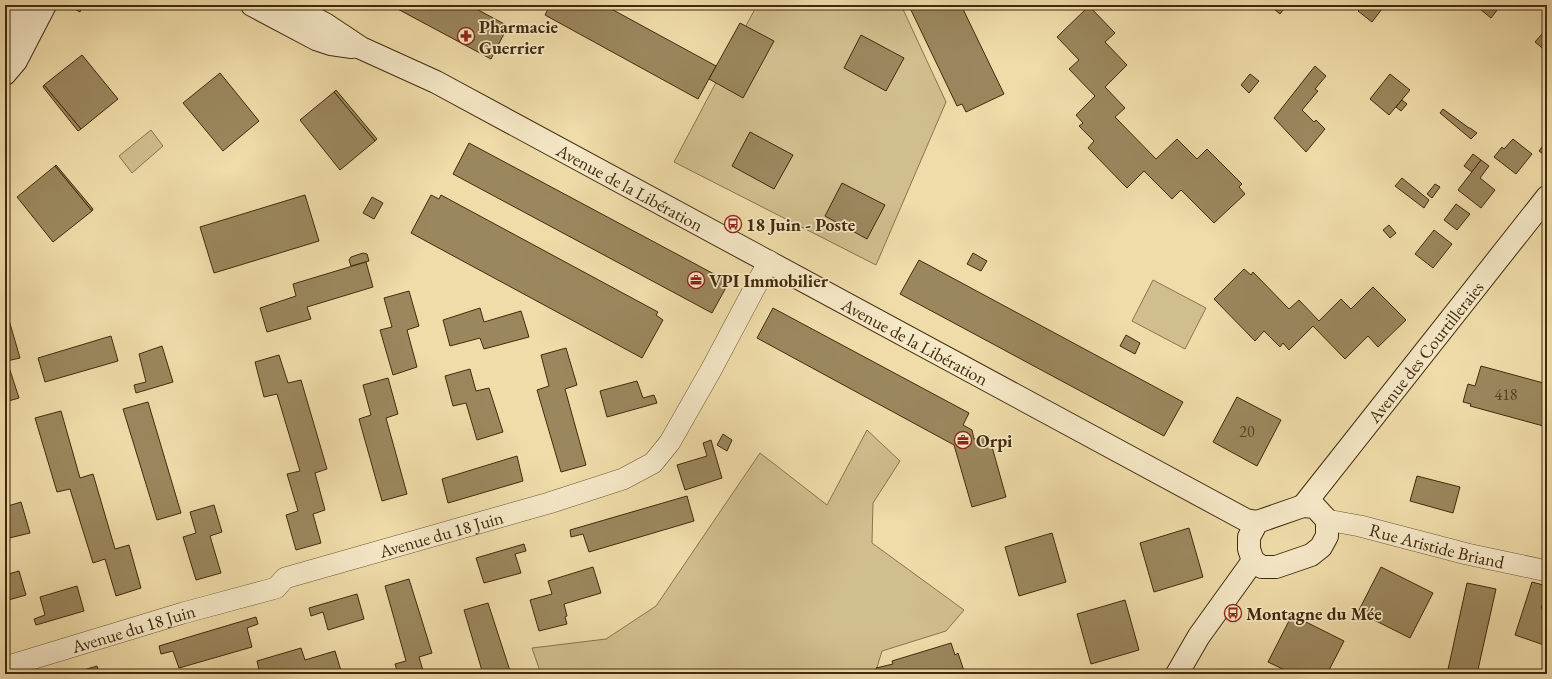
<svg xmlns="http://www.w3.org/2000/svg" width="1552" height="679" viewBox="0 0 1552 679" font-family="'EB Garamond',serif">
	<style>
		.green { fill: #d1be8e; stroke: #89744d }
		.building { fill: #9b875e; stroke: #412a0c }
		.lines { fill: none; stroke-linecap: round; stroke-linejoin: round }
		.street-casing { stroke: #6c5633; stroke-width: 22 }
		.secondary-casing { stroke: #412a0c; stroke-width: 24 }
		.street { stroke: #f5e8c7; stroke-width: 21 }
		.secondary { stroke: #f5e8c7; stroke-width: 22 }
		.labels { text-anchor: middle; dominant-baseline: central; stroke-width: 3.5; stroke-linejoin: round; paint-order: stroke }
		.number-label { font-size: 16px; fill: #584120 }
		.poi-label { font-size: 18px; font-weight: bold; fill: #412a0c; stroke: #f5e8c7; text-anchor: start }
		.street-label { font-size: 18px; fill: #412a0c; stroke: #f5e8c7 }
	</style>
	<rect width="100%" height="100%" fill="#efdca9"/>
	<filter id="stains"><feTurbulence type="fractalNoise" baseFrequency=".005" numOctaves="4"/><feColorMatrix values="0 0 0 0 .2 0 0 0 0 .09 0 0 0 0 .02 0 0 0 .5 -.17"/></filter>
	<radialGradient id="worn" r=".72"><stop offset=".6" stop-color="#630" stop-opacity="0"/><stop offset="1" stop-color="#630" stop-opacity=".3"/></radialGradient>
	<!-- green -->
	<g class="green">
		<path d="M757,5H901L946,102L876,265L674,162Z"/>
		<path d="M151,130L163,146L132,173L119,156Z"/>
		<path d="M1153,280L1206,308L1185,349L1132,321Z"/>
		<path d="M867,430L900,461L873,503L872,543L964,610L946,631L882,651L875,674H541L532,648L606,639L656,606L760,453L827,505Z"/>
	</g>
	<!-- building -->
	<g class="building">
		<path d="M70,5H83L80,12L69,6Z"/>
		<path d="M393,5H469L508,26L491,59L392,6Z"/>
		<path d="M550,5H604L716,66L698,99L545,15Z"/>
		<path d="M913,5H961L1004,94L966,112L962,104L957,106L910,8Z"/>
		<path d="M1269,5H1287L1280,14Z"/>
		<path d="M1364,5H1385L1372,22L1358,11Z"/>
		<path d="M1475,5H1501L1491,18Z"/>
		<path d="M1089,6L1115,33L1105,42L1127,65L1105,87L1125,108L1115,117L1156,159L1177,139L1197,159L1207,149L1242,184L1239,187L1245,194L1214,223L1181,190L1172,199L1144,171L1127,188L1088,148L1094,141L1079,126L1083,123L1076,115L1095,96L1069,69L1079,60L1057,37Z"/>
		<path d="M740,23L774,41L743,98L709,79Z"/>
		<path d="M1547,28V52L1535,42Z"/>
		<path d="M861,35L904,58L886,91L844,68Z"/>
		<path d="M82,55L118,99L81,129L44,85Z"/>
		<path d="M1315,66L1326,76L1315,89L1318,91L1302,110L1314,122L1316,120L1325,129L1306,152L1274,118Z"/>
		<path d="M220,73L259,121L223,151L183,103Z"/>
		<path d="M1250,74L1259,81L1249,93L1241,85Z"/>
		<path d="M1390,74L1410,90L1389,115L1370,99Z"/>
		<path d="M44,85L81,129L78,131L43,87Z"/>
		<path d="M336,90L377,139L375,141L334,92Z"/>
		<path d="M334,92L375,141L340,170L300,120Z"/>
		<path d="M1402,100L1407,104L1401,111L1396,107Z"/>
		<path d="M1443,109L1469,128H1470L1477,133L1471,139L1440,113Z"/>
		<path d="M750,132L793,155L774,189L732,166Z"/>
		<path d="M1513,139L1532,154L1516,174L1494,157L1502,147L1504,149Z"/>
		<path d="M469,143L729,282L712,313L453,174Z"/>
		<path d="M1545,143L1547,145V157L1539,151Z"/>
		<path d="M1473,154L1481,160L1472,172L1464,166Z"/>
		<path d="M1481,160L1489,166L1480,178L1495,190L1481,208L1458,190Z"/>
		<path d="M56,165L93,209L92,211L55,166Z"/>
		<path d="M55,166L92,211L53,242L17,197Z"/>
		<path d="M1402,178L1429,200L1424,208L1395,186Z"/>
		<path d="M842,183L885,205L867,239L825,216Z"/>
		<path d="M1435,184L1440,187L1432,198L1427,194Z"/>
		<path d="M305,195L319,241L214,273L200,227Z"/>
		<path d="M431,195L439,199L441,195L658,312L656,315L663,320L642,358L411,233Z"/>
		<path d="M372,197L383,203L374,219L363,213Z"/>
		<path d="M1456,204L1470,214L1457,230L1444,220Z"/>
		<path d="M1389,225L1396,233L1390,238L1383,230Z"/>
		<path d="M1434,230L1452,244L1433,268L1415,254Z"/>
		<path d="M363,253L367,254L369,261L351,266L349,260L351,257Z"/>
		<path d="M973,253L987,261L981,271L967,264Z"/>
		<path d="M919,260L1183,402L1164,436L900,294Z"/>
		<path d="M366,262L373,287L307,307L311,319L267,332L260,308L296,296L293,284Z"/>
		<path d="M1244,269L1251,275L1253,272L1289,309L1299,300L1319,321L1341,299L1351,309L1373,287L1406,320L1378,347L1368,336L1345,359L1313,326L1289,350L1283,343L1280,347L1264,331L1255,341L1214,299Z"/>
		<path d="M409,291L419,326L407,330L417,367L393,375L380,330L392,327L384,298Z"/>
		<path d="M480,308L484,322L521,311L529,337L484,349L480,338L450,346L443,320Z"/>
		<path d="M773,308L969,413L963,425L972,430L974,439L989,436L1006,497L972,507L954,445L757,338Z"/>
		<path d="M9,320L20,358L7,361L19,398L5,402V322Z"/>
		<path d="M1126,335L1140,343L1135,354L1120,346Z"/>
		<path d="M111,336L118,361L45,382L38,358Z"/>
		<path d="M162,346L173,382L136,393L134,385L146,382L139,354Z"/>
		<path d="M566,348L577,385L565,389L586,465L561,472L537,390L549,386L541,355Z"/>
		<path d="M279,355L288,383L301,380L327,469L315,473L325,510L313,514L321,543L296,550L286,515L298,511L287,474L300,471L277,394L264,397L255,362Z"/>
		<path d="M1481,366L1547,384V427L1470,406L1471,404L1463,402L1468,384L1475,386Z"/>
		<path d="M470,369L476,391L489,388L503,432L477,440L466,403L453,406L445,376Z"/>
		<path d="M388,378L398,414L386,418L407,494L382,501L359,419L371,415L363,385Z"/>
		<path d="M637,381L643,398L654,395L657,403L607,417L600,391Z"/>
		<path d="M1237,397L1281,420L1257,466L1213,442Z"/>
		<path d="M148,402L181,513L157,520L123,409Z"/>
		<path d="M61,411L80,478L93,474L115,549L129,545L141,588L116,596L105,559L93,563L70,489L57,492L35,418Z"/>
		<path d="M723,434L732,440L727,451L717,445Z"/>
		<path d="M711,440L722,478L685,490L677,465L707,456L703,443Z"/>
		<path d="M517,456L523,481L448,503L442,479Z"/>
		<path d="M1417,476L1460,487L1453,513L1410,501Z"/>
		<path d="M5,496L8,506L21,502L30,533L5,539Z"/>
		<path d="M687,496L694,521L589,552L583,534L571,537L570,530Z"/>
		<path d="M214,505L222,532L210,536L221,573L196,580L183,537L196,533L190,512Z"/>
		<path d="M1189,528L1203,577L1154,592L1140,543Z"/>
		<path d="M1052,533L1066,582L1019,596L1005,547Z"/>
		<path d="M524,544L526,551L515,554L521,573L484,583L476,558Z"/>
		<path d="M593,567L601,593L564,604L567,616L565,617L567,624L539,631L530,600L552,594L548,581Z"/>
		<path d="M1381,567L1433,593L1410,638L1358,612Z"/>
		<path d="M19,571L26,595L5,601V575Z"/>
		<path d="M409,579L432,653L419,657L424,674H398L395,664L406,661L385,586Z"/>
		<path d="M1532,582L1547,586V592L1541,608L1547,610V634L1544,645L1515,635Z"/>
		<path d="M1467,583L1496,589L1477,674H1447Z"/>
		<path d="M77,586L84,611L36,625L34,619L45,615L40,597Z"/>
		<path d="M357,594L364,619L328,630L323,612L311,616L309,608Z"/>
		<path d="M1125,600L1139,650L1091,664L1077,614Z"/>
		<path d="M488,603L511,674H483L464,610Z"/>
		<path d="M1292,615L1344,641L1327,674H1293L1268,662Z"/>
		<path d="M256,617L258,624L247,628L252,647L179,668L173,651L161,654L159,646Z"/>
		<path d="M951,643L955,655L958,653L965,674H878L876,668L893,664L892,661Z"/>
		<path d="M301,648L305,660L335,651L342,674H260L257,661Z"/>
		<path d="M97,666L99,673L95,674H70Z"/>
	</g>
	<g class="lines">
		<!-- street casing -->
		<g class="street-casing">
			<g id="street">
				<path id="s1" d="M1327,520L1360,526L1467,554L1547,571"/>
				<path id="s2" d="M5,667L183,613L276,588L285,578L549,503L623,479L653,463L670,442L711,370L769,261"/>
			</g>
		</g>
		<!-- secondary casing -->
		<g class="secondary-casing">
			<g id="secondary">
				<path d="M252,5L316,39L331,44L352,47"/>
				<path id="s3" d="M289,5L325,24L361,48L436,82L1246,520L1257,522"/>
				<path d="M5,42L25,5"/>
				<path d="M5,74L16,61L45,5"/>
				<path id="s4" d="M1303,506L1547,197"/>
				<path d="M1303,506L1315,507L1327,520V536L1321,547L1311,555L1276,567H1262L1253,561L1249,549V537L1257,522Z"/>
				<path d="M1177,674L1199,636L1253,561"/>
			</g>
		</g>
		<!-- street -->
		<use href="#street" class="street"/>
		<!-- secondary -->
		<use href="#secondary" class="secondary"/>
	</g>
	<!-- icons -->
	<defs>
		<g id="pharmacy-ring" transform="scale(0.9)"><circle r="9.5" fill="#f5e8c7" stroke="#8f2418" stroke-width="1.5"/><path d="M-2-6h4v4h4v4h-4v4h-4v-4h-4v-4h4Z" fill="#8f2418"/></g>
		<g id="bus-ring" transform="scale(0.9)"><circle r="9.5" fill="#f5e8c7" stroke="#8f2418" stroke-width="1.5"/><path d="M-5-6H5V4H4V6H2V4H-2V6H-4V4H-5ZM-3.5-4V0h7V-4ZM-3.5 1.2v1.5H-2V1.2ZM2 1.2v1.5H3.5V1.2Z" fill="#8f2418"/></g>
		<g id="office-ring" transform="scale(0.9)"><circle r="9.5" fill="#f5e8c7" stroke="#8f2418" stroke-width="1.5"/><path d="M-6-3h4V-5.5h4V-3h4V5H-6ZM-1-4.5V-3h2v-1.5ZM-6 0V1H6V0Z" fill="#8f2418"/></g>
	</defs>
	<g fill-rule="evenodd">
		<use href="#pharmacy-ring" x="466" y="36"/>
		<use href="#bus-ring" x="733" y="224"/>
		<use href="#office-ring" x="696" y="280"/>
		<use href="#office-ring" x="963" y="440"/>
		<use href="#bus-ring" x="1233" y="613"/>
	</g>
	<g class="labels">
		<!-- number labels -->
		<g class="number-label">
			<text x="1506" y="394">418</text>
			<text x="1247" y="431">20</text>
		</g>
		<!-- poi labels -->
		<g class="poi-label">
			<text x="479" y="26">Pharmacie<tspan x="479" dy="21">Guerrier</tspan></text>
			<text x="746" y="224">18 Juin - Poste</text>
			<text x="709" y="280">VPI Immobilier</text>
			<text x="976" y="440">Orpi</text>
			<text x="1246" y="613">Montagne du Mée</text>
		</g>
		<!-- street labels -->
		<g class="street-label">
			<text stroke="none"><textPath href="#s3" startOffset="387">Avenue de la Libération</textPath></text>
			<text stroke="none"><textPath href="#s3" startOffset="711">Avenue de la Libération</textPath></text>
			<text stroke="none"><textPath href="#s4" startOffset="197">Avenue des Courtilleraies</textPath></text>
			<text stroke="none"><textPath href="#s2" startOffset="458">Avenue du 18 Juin</textPath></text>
			<text stroke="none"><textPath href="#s1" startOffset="113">Rue Aristide Briand</textPath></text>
			<text stroke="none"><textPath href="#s2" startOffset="134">Avenue du 18 Juin</textPath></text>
		</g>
	</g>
	<!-- margin -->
	<rect width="1552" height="679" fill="none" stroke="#efdca9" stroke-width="20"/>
	<rect x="6" y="6" width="1540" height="667" fill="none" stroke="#412a0c" stroke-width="2"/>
	<rect x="10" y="10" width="1532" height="659" fill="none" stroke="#412a0c"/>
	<rect width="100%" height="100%" filter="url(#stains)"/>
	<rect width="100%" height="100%" fill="url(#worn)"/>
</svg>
